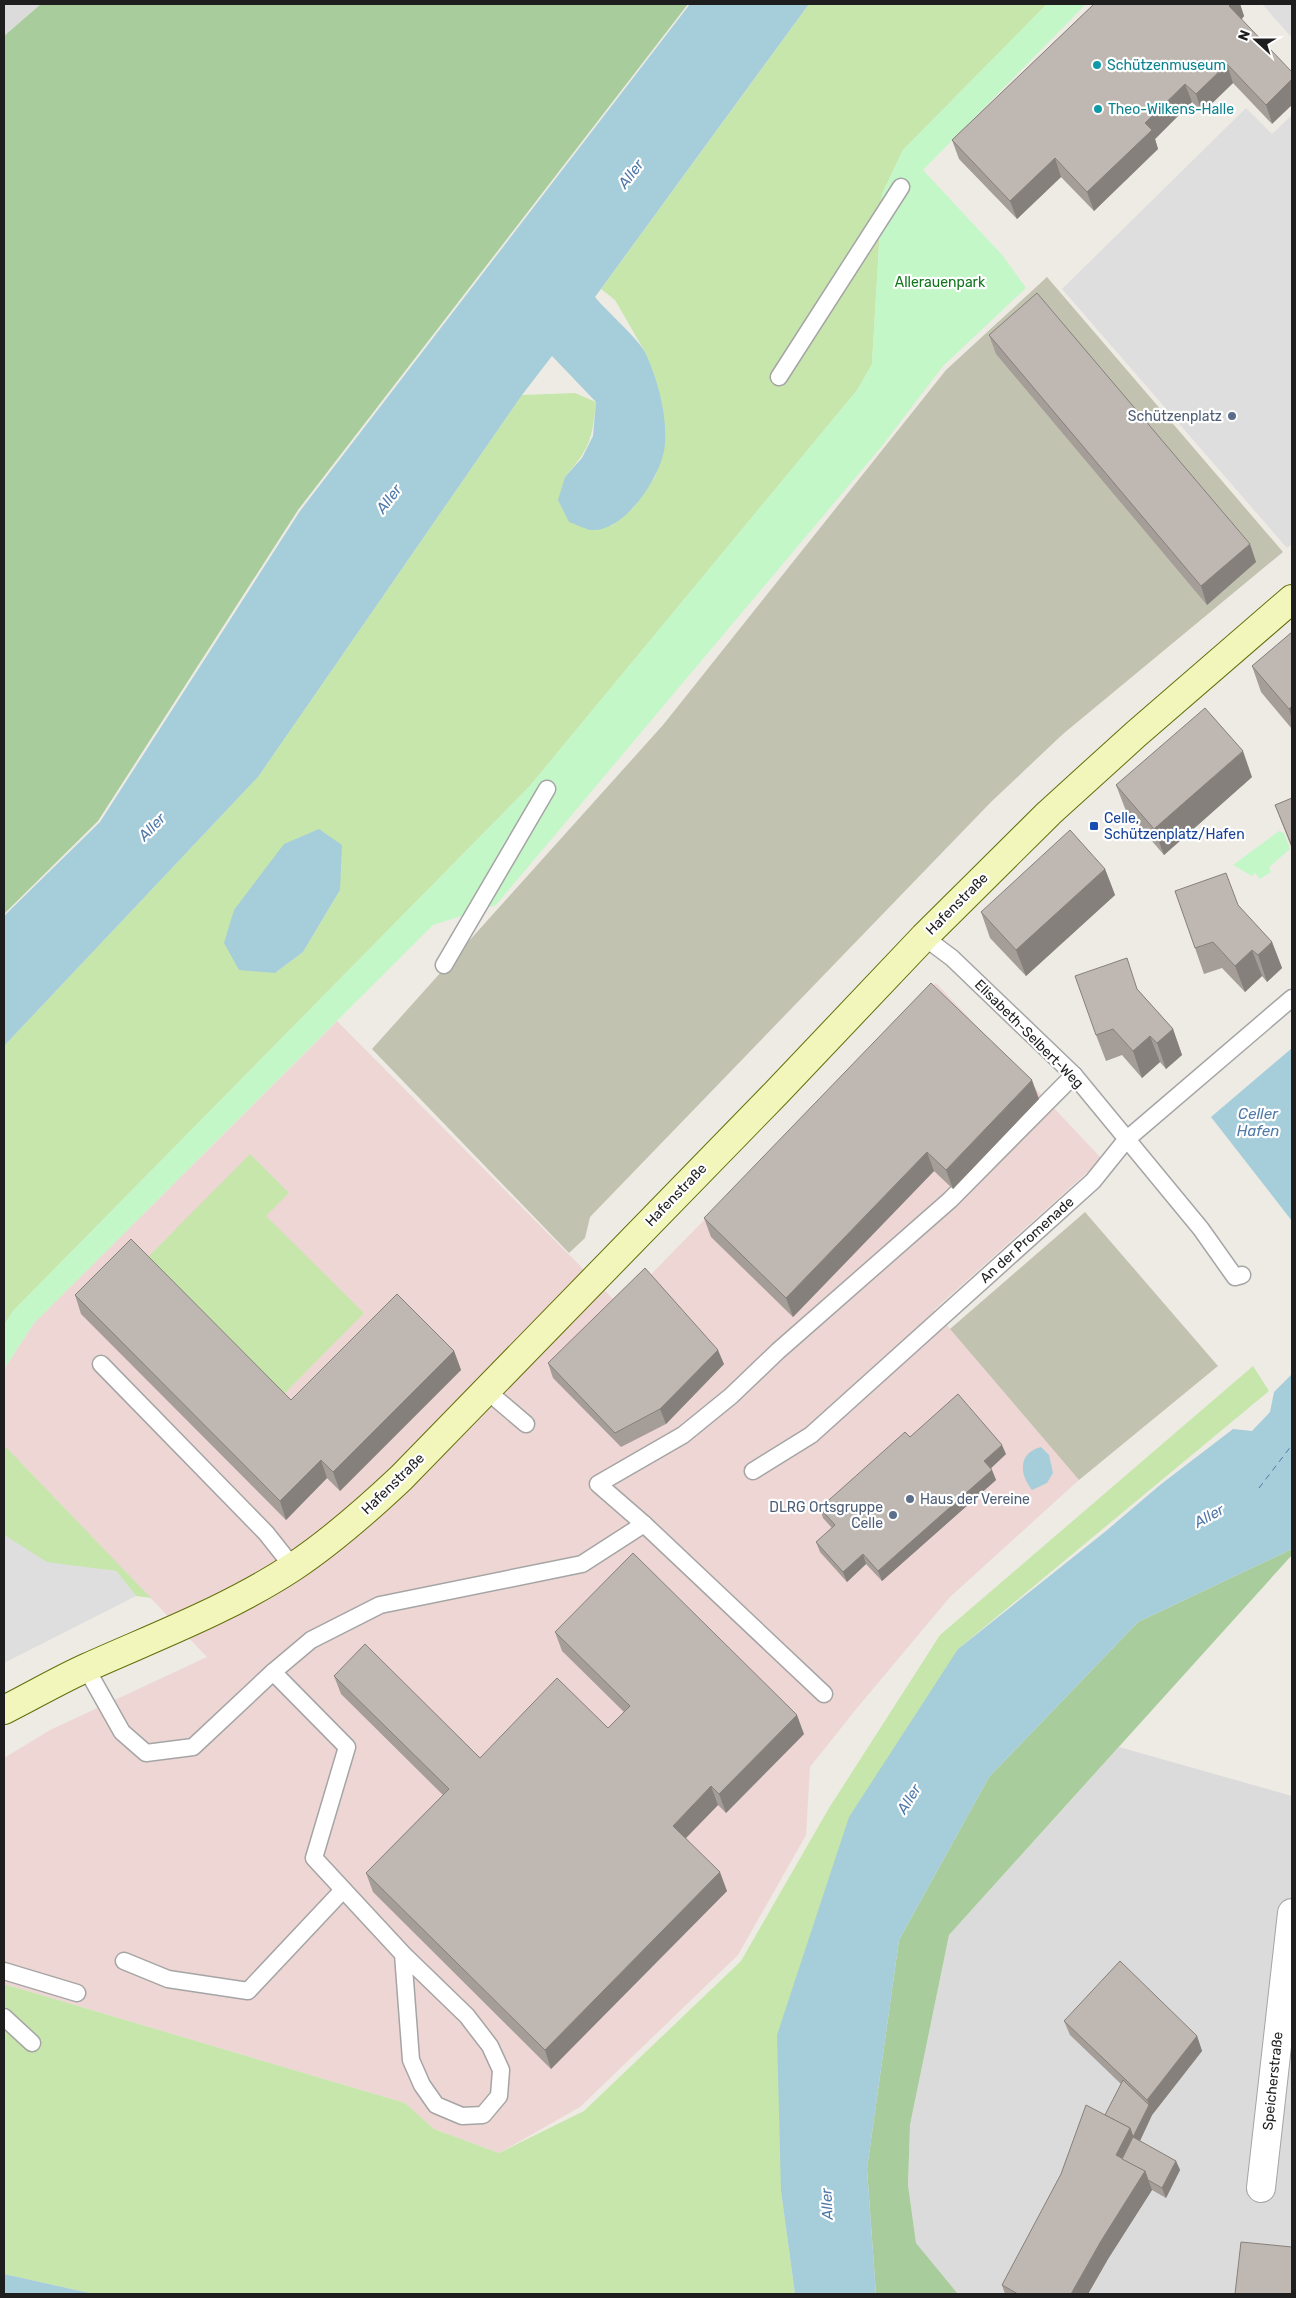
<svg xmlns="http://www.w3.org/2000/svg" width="1296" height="2298" viewBox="0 0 1296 2298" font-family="Rubik,sans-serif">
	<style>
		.residential { fill: #dcdbdb }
		.commercial { fill: #eed6d4 }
		.construction { fill: #c2c2b0 }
		.grass { fill: #c7e6ac; fill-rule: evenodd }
		.forest { fill: #a8cc9b }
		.park { fill: #c3f7c8 }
		.parking { fill: #dedede }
		.water { fill: #a6cdda }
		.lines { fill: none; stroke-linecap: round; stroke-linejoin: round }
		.ferry { stroke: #4f79a9; stroke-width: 1; stroke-dasharray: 6 5; stroke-linecap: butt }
		.lane-casing { stroke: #a5a5a5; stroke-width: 19 }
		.street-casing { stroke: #a5a5a5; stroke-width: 30 }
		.secondary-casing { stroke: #626f0a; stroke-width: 30 }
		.lane { stroke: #fff; stroke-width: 16 }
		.street { stroke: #fff; stroke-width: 28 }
		.secondary { stroke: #f2f6ba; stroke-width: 28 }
		.wall { fill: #a49d98 }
		.shaded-wall { fill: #86807c }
		.building { fill: #bfb7b1; stroke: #86807c }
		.culture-dot { fill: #0f9aa8; stroke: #fff; stroke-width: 2 }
		.service-dot { fill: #5c6f8a; stroke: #fff; stroke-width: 2 }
		.transit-dot { fill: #1a4fb4; stroke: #fff; stroke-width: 2 }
		.labels { text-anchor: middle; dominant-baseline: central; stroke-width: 4.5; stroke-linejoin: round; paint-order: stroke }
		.culture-label { font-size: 14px; fill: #0d838f; stroke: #fff; text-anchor: start }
		.park-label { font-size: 14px; fill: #10771c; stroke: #fff }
		.service-label { font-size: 14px; fill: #4e5e75; stroke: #fff; text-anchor: end }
		.transit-label { font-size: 14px; fill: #164399; stroke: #fff; text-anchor: start }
		.street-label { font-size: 14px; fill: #1e1e1e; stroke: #fff }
		.water-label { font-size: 15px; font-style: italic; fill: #4f79a9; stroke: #fff }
	</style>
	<rect width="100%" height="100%" fill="#eeebe4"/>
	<!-- residential -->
	<g class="residential">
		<path d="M4,4H41L4,36Z"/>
		<path d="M1119,1747L1292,1796V2294H958L916,2243L908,2185L910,2125L949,1935Z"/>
	</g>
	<!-- commercial -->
	<path class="commercial" d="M936,983L1102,1159L934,1310L1079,1480L950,1597L857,1708L810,1767L806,1835L738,1955L580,2107L499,2153L434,2129L405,2103L4,1984V1758L50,1730L207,1657L4,1445V1369L34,1323L337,1021L620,1306Z"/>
	<!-- construction -->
	<g class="construction">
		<path d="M1047,277L1283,552L1063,734L991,802L590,1217L585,1238L569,1253L372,1049L663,725L946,370Z"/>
		<path d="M1085,1212L1218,1366L1079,1480L950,1329Z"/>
	</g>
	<!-- grass -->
	<g class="grass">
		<path d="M809,4H1047L903,150L882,194L872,364L858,389L529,787L14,1310L4,1325V1046L258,777L522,395L575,393L596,402C592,440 590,448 565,477L592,530L613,525L633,508L655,477L665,444L662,403L645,352L615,300L601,289ZM340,890L303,952L275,973Z"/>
		<path d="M250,1154L289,1193L266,1216L364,1313L283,1395L146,1259Z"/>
		<path d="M1253,1366L1269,1391L958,1649L781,2191L795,2294H94L4,2274V1984L405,2103L434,2129L499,2153L584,2111L741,1961L829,1808L940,1635Z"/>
		<path d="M4,1445L151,1598L136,1596L116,1571L47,1563L4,1535Z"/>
	</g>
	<!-- forest -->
	<g class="forest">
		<path d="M41,4H688L298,510L98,821L4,914V36Z"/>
		<path d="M1292,1549V1555L949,1935L910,2125L908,2185L916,2243L958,2294H876L867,2169L899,1940L989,1777L1138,1622Z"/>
	</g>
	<!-- park -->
	<g class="park">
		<path d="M1047,4H1086L923,170L1003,256L1026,288L943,366L882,446L496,905L433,925L34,1323L4,1369V1325L14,1310L529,787L858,389L872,364L882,194L903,150Z"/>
		<path d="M1279,831L1284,833L1290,849L1269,867L1271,872L1260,879L1255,873L1252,876L1233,865Z"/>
	</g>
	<!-- parking -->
	<g class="parking">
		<path d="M1262,4H1292V38L1270,13Z"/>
		<path d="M1246,108L1272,134L1292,115V544L1287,548L1062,289Z"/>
		<path d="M4,1535L47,1562L116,1571L136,1596L4,1663Z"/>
		<path d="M1292,2018V2105L1280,2104Z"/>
	</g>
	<!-- water -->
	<g class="water">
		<path d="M690,4H809L595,297C606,311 640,340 646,354C658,381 667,414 665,443C664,473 625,533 591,530C584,529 576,524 569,522L558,500L565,477L582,458L593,436L596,402L552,356L522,395L258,777L4,1046V916L100,822L300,511Z"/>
		<path d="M319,829L342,845L340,890L303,952L275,973L239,970L224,943L234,910L284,844Z"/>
		<path d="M1292,1048V1221L1211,1117Z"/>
		<path d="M1292,1374V1549L1138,1622L989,1777L899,1940L867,2169L876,2294H795L781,2191L777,2035L849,1817L958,1649L1106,1531L1160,1485L1233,1429L1252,1431L1270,1412L1274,1392Z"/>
		<path d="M1041,1447L1049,1455L1053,1473L1047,1483L1032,1490C1019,1474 1018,1453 1041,1447Z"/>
		<path d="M4,2274L94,2294H4Z"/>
	</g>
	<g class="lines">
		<!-- ferry -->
		<path class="ferry" d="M1259,1488L1292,1445"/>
		<!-- lane casing -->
		<g class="lane-casing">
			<g id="lane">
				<path d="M779,377L901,187"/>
				<path d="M924,937L952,958L1074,1075L1201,1229L1235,1277L1242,1275"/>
				<path d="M444,965L547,789"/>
				<path d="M101,1364L266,1533L293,1567"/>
				<path d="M486,1390L526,1424"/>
				<path d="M753,1471L811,1435L1093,1181L1126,1140L1292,998"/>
				<path d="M86,1668L122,1732L146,1753L193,1747L273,1672L311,1640L380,1605L582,1564L644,1524"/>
				<path d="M273,1672L347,1747L314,1858L403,1954L411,2060L422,2085L436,2105L462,2116L483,2115L499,2096L501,2070L490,2046L467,2016L403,1954"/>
				<path d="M824,1694L644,1524L598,1484L683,1435L731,1396L778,1351L950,1200L1074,1075"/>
				<path d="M124,1961L168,1979L248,1991L343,1890"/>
				<path d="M4,1971L77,1993"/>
				<path d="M4,2017L32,2043"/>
			</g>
		</g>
		<!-- street casing -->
		<g class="street-casing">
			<path id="street" d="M1261,2188L1292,1913"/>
		</g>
		<!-- secondary casing -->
		<g class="secondary-casing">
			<path id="secondary" d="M4,1710C32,1696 59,1680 88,1667C157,1636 229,1609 293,1567C332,1541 367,1510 401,1478L776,1093L924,937L1049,813L1136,734L1292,599"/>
		</g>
		<!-- lane -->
		<use href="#lane" class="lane"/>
		<!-- street -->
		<use href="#street" class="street"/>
		<!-- secondary -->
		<use href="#secondary" class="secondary"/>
	</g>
	<!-- wall -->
	<g class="wall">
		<path d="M1094,4H1240L1244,16L1242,19L1272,124L1233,83L1202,113L1192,102L1155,139L1158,149L1094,211L1061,177L1017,219L959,159L952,140Z"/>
		<path d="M989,335L1250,544L1256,562L1207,605L996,354Z"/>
		<path d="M1292,632V729L1261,692L1252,666Z"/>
		<path d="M1252,777L1164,855L1126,811L1116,785Z"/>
		<path d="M1292,798V849L1275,805Z"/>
		<path d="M1105,869L1115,895L1026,976L990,938L981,912Z"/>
		<path d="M1238,906L1272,942L1282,968L1267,982L1262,976L1245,992L1222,968L1204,974L1195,948Z"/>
		<path d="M1138,990L1173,1029L1182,1055L1166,1069L1160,1062L1142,1078L1122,1055L1106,1061L1096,1035Z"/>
		<path d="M1039,1099L953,1189L934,1171L793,1317L711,1237L704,1218Z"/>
		<path d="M75,1295L291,1400L454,1351L461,1370L340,1491L327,1478L286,1520L81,1314Z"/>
		<path d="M548,1363L724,1364L666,1424L621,1447L553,1378Z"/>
		<path d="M910,1437L1006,1454L991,1468L996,1480L882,1581L866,1564L847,1582L820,1552L816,1542L832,1528L823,1518L820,1508Z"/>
		<path d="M555,1632L804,1734L726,1813L718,1805L686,1838L727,1891L551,2069L373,1892L366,1873L443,1795L341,1694L334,1676L480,1758L608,1728L624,1712L562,1651Z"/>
		<path d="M1064,2021L1197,2036L1202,2051L1152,2115L1140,2141L1176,2161L1180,2170L1166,2198L1152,2190L1108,2259L1088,2294H1005L1002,2285L1105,2115L1121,2084L1070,2035Z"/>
	</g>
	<!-- shaded-wall -->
	<g class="shaded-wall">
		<path d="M1231,4H1240L1244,16L1236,25L1229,6Z"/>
		<path d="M1227,64L1233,83L1202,113L1196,94Z"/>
		<path d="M1292,79V105L1272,124L1266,105Z"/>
		<path d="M1185,84L1192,102L1155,139L1158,149L1094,211L1087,192L1145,123Z"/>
		<path d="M1055,158L1061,177L1017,219L1010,201Z"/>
		<path d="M1250,544L1256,562L1207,605L1201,586Z"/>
		<path d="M1292,706V719L1289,709Z"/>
		<path d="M1243,751L1252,777L1164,855L1154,829Z"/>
		<path d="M1105,869L1115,895L1026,976L1016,950Z"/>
		<path d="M1272,942L1282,968L1267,982L1258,955Z"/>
		<path d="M1252,950L1262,976L1245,992L1235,966Z"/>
		<path d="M1173,1029L1182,1055L1166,1069L1157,1043Z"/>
		<path d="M1150,1036L1160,1062L1142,1078L1133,1051Z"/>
		<path d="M1032,1080L1039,1099L953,1189L946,1170Z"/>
		<path d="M927,1152L934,1171L793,1317L786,1298Z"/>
		<path d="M718,1350L724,1364L666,1424L660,1409Z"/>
		<path d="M454,1351L461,1370L340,1491L333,1472Z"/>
		<path d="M1002,1445L1006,1454L988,1471L984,1461Z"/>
		<path d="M321,1460L327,1478L286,1520L280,1501Z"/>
		<path d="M992,1470L996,1480L882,1581L878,1571Z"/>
		<path d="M863,1554L866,1564L847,1582L843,1572Z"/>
		<path d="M797,1715L804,1734L726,1813L719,1794Z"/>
		<path d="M711,1786L718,1805L680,1844L673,1826Z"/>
		<path d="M720,1872L727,1891L551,2069L545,2050Z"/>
		<path d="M1197,2036L1202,2051L1152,2115L1137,2147L1126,2168L1116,2155L1130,2128L1149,2105L1147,2100Z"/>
		<path d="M1176,2161L1180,2170L1166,2198L1162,2188Z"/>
		<path d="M1145,2171L1152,2190L1108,2259L1088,2294H1071L1101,2241Z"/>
	</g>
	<!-- building -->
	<g class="building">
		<path d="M1094,4H1231L1229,6L1292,72V79L1266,105L1227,64L1196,94L1185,84L1145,123L1152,130L1087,192L1055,158L1010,201L952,140Z"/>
		<path d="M1037,293L1250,544L1201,586L989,335Z"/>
		<path d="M1292,632V706L1289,709L1252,666Z"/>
		<path d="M1205,708L1243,751L1154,829L1116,785Z"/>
		<path d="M1292,798V846L1275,805Z"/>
		<path d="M1070,830L1105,869L1016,950L981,912Z"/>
		<path d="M1226,873L1238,905L1272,942L1258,955L1252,950L1235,966L1213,942L1195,948L1175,891Z"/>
		<path d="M1127,958L1137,989L1173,1029L1157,1043L1150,1036L1133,1051L1113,1029L1096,1035L1075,976Z"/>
		<path d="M931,983L1032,1080L946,1170L927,1152L786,1298L704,1218Z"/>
		<path d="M131,1239L291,1400L397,1294L454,1351L333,1472L321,1460L280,1501L75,1295Z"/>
		<path d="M645,1268L718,1350L660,1409L615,1433L548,1363Z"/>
		<path d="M958,1394L1002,1445L984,1461L992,1470L878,1571L863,1554L843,1572L816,1542L835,1525L820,1508L905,1432L910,1437Z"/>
		<path d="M633,1553L797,1715L719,1794L711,1786L673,1826L720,1872L545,2050L366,1873L449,1789L334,1676L365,1644L480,1758L557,1678L608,1728L630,1706L555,1632Z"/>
		<path d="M1120,1961L1197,2036L1147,2100L1064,2021Z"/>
		<path d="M1123,2080L1149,2105L1133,2137L1130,2128L1105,2115Z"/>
		<path d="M1086,2105L1130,2128L1116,2155L1145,2171L1101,2241L1071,2294H1018L1002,2285L1061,2174Z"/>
		<path d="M1133,2137L1176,2161L1162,2188L1148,2180L1145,2171L1122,2159Z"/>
		<path d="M1241,2242L1292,2247V2294H1235Z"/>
	</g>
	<!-- markers -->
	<g class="culture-dot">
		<circle cx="1097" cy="65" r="5"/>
		<circle cx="1098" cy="109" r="5"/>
	</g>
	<g class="service-dot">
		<circle cx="1232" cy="416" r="5"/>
		<circle cx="910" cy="1499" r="5"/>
		<circle cx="893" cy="1515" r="5"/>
	</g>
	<rect class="transit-dot" x="1089" y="821" width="10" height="10" rx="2.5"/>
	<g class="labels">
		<!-- culture labels -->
		<g class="culture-label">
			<text x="1107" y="65">Schützenmuseum</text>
			<text x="1108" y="109">Theo-Wilkens-Halle</text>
		</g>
		<!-- park labels -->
		<g class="park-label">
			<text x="940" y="282">Allerauenpark</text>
		</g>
		<!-- service labels -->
		<g class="service-label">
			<text x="1222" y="416">Schützenplatz</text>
			<text x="920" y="1499" text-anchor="start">Haus der Vereine</text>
			<text x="883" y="1507">DLRG Ortsgruppe<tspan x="883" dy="16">Celle</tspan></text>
		</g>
		<!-- transit labels -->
		<g class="transit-label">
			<text x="1104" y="818">Celle,<tspan x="1104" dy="16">Schützenplatz/Hafen</tspan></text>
		</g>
		<!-- street labels -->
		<g class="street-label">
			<text transform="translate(957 904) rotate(-45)">Hafenstraße</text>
			<text transform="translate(1029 1034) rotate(45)">Elisabeth-Selbert-Weg</text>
			<text transform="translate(676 1195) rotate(-46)">Hafenstraße</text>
			<text transform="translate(1027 1240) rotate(-42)">An der Promenade</text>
			<text transform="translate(393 1484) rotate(-44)">Hafenstraße</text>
			<text transform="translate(1273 2081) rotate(-84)">Speicherstraße</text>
		</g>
		<!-- water labels -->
		<g class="water-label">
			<text transform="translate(631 174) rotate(-53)">Aller</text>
			<text transform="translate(389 499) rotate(-53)">Aller</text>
			<text transform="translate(152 827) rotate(-46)">Aller</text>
			<text x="1258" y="1114">Celler<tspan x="1258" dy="17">Hafen</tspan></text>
			<text transform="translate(1209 1516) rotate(-29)">Aller</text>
			<text transform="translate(909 1799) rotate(-58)">Aller</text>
			<text transform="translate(827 2204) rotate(-93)">Aller</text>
		</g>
	</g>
	<!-- border -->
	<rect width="1296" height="2298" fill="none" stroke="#1e1e1e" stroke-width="10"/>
	<!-- north arrow -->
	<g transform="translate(1256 40) rotate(291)" stroke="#ffffff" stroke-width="4" paint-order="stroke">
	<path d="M0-4L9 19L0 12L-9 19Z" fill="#1e1e1e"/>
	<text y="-8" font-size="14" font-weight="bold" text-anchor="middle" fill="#1e1e1e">N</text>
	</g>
</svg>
